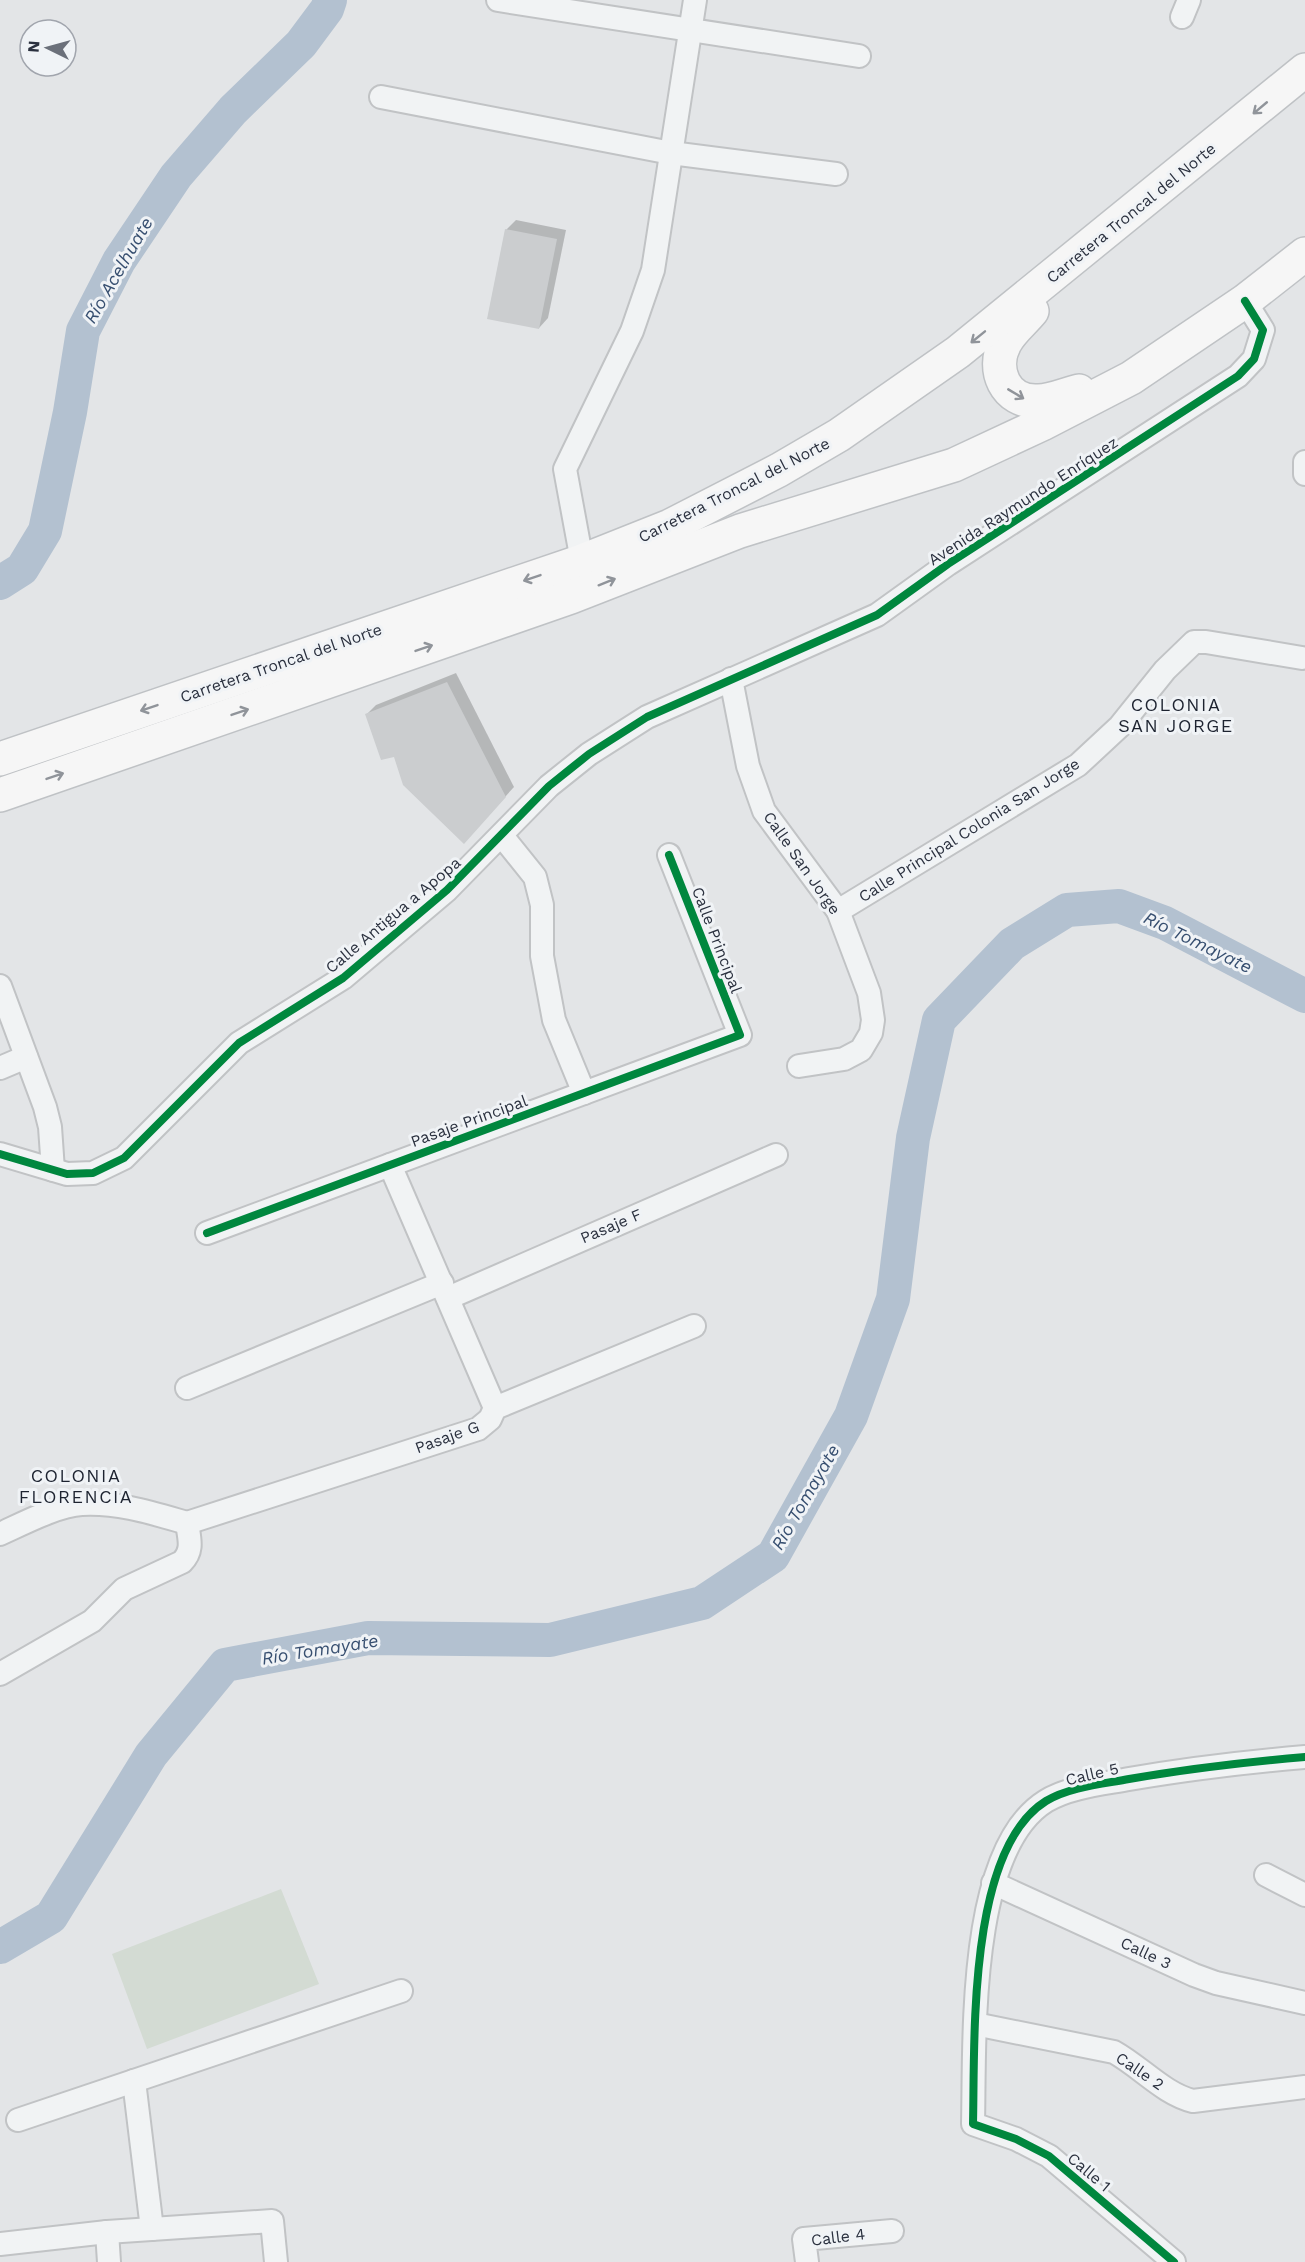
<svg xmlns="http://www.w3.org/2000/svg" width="1305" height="2262" viewBox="0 0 1305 2262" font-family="'Work Sans',sans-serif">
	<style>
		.green { fill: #d3dbd3 }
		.shadow { fill: #0003 }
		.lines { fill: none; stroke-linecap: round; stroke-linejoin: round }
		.river { stroke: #b3c1d0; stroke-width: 34 }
		.building { fill: #cbcdcf }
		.street-casing { stroke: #c1c3c5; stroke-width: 26 }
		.primary-casing { stroke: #bfc2c5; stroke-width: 36 }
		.street { stroke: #f1f3f4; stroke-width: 22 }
		.primary { stroke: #f6f6f6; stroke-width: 33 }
		.cycleway-casing { stroke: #f0f3f6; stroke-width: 11 }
		.cycleway { stroke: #00873e; stroke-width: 8 }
		.oneway { stroke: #90949a }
		.labels { text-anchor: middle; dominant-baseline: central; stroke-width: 6; stroke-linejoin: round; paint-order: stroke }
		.street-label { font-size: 16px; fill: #2b313f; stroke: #f0f3f6 }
		.water-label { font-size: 18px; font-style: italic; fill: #374f70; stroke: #f0f3f6 }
		.neighbourhood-label { font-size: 18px; letter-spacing: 1.5px; fill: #1d2330; stroke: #f0f3f6 }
	</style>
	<rect width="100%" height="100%" fill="#e3e5e7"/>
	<!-- green -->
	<path class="green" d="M281,1889L319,1984L147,2049L112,1954Z"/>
	<!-- shadow -->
	<g class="shadow">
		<path d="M516,220L566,230L548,318L539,328L506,230Z"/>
		<path d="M456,673L514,787L473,832L395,755L367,714L376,705Z"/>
	</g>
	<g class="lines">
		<!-- river -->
		<g class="river">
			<path d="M0,583L22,569L45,531L70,412L83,331L119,261L176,176L233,110L301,44L327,9L330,0"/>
			<path d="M0,1947L51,1917L151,1755L225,1665L368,1638L550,1640L702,1603L773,1556L851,1416L893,1299L913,1138L939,1020L1012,944L1067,910L1119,906L1165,923L1305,996"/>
		</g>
	</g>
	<!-- building -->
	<g class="building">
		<path d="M505,229L557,239L539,329L487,319Z"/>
		<path d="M447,682L506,797L464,844L403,785L394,757L381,760L365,714Z"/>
	</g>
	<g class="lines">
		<!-- street casing -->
		<g class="street-casing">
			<g id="street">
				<path d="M498,0L859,56"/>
				<path d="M1182,17L1189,0"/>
				<path d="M381,97L671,153L836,174"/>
				<path d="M1305,462V474"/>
				<path d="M582,561L565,469L632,331L653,270L695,0"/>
				<path d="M731,679L748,766L764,811L838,911L869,993L873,1020L871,1033L861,1050L844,1059L799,1066"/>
				<path d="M502,836L535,877L542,905V956L554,1020L584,1093"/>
				<path d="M838,911L1078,765L1120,726L1165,670L1194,642H1206L1302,658"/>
				<path d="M0,986L45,1107L50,1127L53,1170"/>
				<path d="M0,1068L26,1057"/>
				<path d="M0,1154L67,1174L93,1173L124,1158L239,1043L343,978L447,890L549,786L589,754L647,717L877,615L948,564L1238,376L1254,359L1263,330L1245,301"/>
				<path d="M390,1165L495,1408"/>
				<path d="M207,1233L740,1035L669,855"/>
				<path d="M448,1298L776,1155"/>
				<path d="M187,1388L442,1283"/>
				<path d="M187,1523L478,1429L490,1419L495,1408L694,1326"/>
				<path d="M0,1534C22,1524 58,1505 82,1504C118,1502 152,1513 187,1523"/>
				<path d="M0,1674L92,1621L124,1589L182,1562C194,1550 189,1538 187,1523"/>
				<path d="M1266,1875L1305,1895"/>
				<path d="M993,1883L1194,1975L1216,1983L1305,2003"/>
				<path d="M975,2024L1114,2052C1141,2067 1164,2094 1193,2101L1305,2087"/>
				<path d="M134,2081L152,2229"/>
				<path d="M18,2120L401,1991"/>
				<path d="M107,2232L109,2262"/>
				<path d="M0,2244L107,2232L272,2221L276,2262"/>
				<path d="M807,2262L804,2239L892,2231"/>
				<path d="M1174,2262L1049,2156L1016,2139L973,2124C975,2042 967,1850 1046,1801C1069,1787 1102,1784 1129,1779C1187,1769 1246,1762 1305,1757"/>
			</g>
		</g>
		<!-- primary casing -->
		<g class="primary-casing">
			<g id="primary">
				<path d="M1032,311C1024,321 1011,331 1005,343C991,369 1005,403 1038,401C1051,401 1066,394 1079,391"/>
				<path d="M0,759L582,561L670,526L779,470L839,435L958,352L1305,70"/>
				<path d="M0,795L571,597L740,531L954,465L1042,424L1131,378L1245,301L1305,254"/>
			</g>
		</g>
		<!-- street -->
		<use href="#street" class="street"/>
		<!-- primary -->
		<use href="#primary" class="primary"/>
		<!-- cycleway casing -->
		<g class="cycleway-casing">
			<g id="cycleway">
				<path d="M0,1154L67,1174L93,1173L124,1158L239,1043L343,978L447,890L549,786L589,754L647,717L877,615L948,564L1238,376L1254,359L1263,330L1245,301"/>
				<path d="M207,1233L740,1035L669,855"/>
				<path d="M1174,2262L1049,2156L1016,2139L973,2124C975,2042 967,1850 1046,1801C1069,1787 1102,1784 1129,1779C1187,1769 1246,1762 1305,1757"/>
			</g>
		</g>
		<!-- cycleway -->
		<use href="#cycleway" class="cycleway"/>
	</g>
	<!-- one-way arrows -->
	<defs><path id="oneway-shaft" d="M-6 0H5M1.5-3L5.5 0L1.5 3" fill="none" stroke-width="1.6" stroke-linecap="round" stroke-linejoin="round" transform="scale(1.5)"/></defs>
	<g class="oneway">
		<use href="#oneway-shaft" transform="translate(1260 108) rotate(140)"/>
		<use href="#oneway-shaft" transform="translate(978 337) rotate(141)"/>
		<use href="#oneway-shaft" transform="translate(1016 394) rotate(31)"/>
		<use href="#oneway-shaft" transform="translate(532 578) rotate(161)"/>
		<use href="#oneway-shaft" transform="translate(607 582) rotate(-22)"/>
		<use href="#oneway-shaft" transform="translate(424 648) rotate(-19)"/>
		<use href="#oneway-shaft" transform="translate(149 708) rotate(161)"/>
		<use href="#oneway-shaft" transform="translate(240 712) rotate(-19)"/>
		<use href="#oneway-shaft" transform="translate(55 776) rotate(-19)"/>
	</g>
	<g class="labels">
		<!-- street labels -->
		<g class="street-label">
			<text transform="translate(1131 213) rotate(-39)">Carretera Troncal del Norte</text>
			<text transform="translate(734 490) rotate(-27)">Carretera Troncal del Norte</text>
			<text transform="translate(1023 501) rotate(-33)">Avenida Raymundo Enríquez</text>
			<text transform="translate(281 663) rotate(-19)">Carretera Troncal del Norte</text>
			<text transform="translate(969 830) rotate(-32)">Calle Principal Colonia San Jorge</text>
			<text transform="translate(802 863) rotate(55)">Calle San Jorge</text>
			<text transform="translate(393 915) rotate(-40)">Calle Antigua a Apopa</text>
			<text transform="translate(717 940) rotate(69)">Calle Principal</text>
			<text transform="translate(469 1121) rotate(-20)">Pasaje Principal</text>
			<text transform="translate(611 1226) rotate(-23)">Pasaje F</text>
			<text transform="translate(447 1437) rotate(-20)">Pasaje G</text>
			<text transform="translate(1092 1774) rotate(-13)">Calle 5</text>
			<text transform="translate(1146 1953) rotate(25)">Calle 3</text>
			<text transform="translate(1140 2071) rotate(34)">Calle 2</text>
			<text transform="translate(1089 2172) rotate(40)">Calle 1</text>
			<text transform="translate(838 2237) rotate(-7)">Calle 4</text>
		</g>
		<!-- water labels -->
		<g class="water-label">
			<text transform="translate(118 270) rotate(-60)">Río Acelhuate</text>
			<text transform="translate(1198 942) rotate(26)">Río Tomayate</text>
			<text transform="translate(805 1497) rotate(-60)">Río Tomayate</text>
			<text transform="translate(320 1649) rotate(-9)">Río Tomayate</text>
		</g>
		<!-- neighbourhood labels -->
		<g class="neighbourhood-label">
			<text x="1176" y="704">COLONIA<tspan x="1176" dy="21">SAN JORGE</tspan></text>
			<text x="76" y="1475">COLONIA<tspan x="76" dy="21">FLORENCIA</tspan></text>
		</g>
	</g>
	<!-- north arrow -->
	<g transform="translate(48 48) rotate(275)"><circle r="28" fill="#f0f3f6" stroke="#a1a5ad" stroke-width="1.5"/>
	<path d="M0-4.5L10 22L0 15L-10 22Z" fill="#6b707a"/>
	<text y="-9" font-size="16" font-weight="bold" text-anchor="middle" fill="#2b313f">N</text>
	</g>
</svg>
